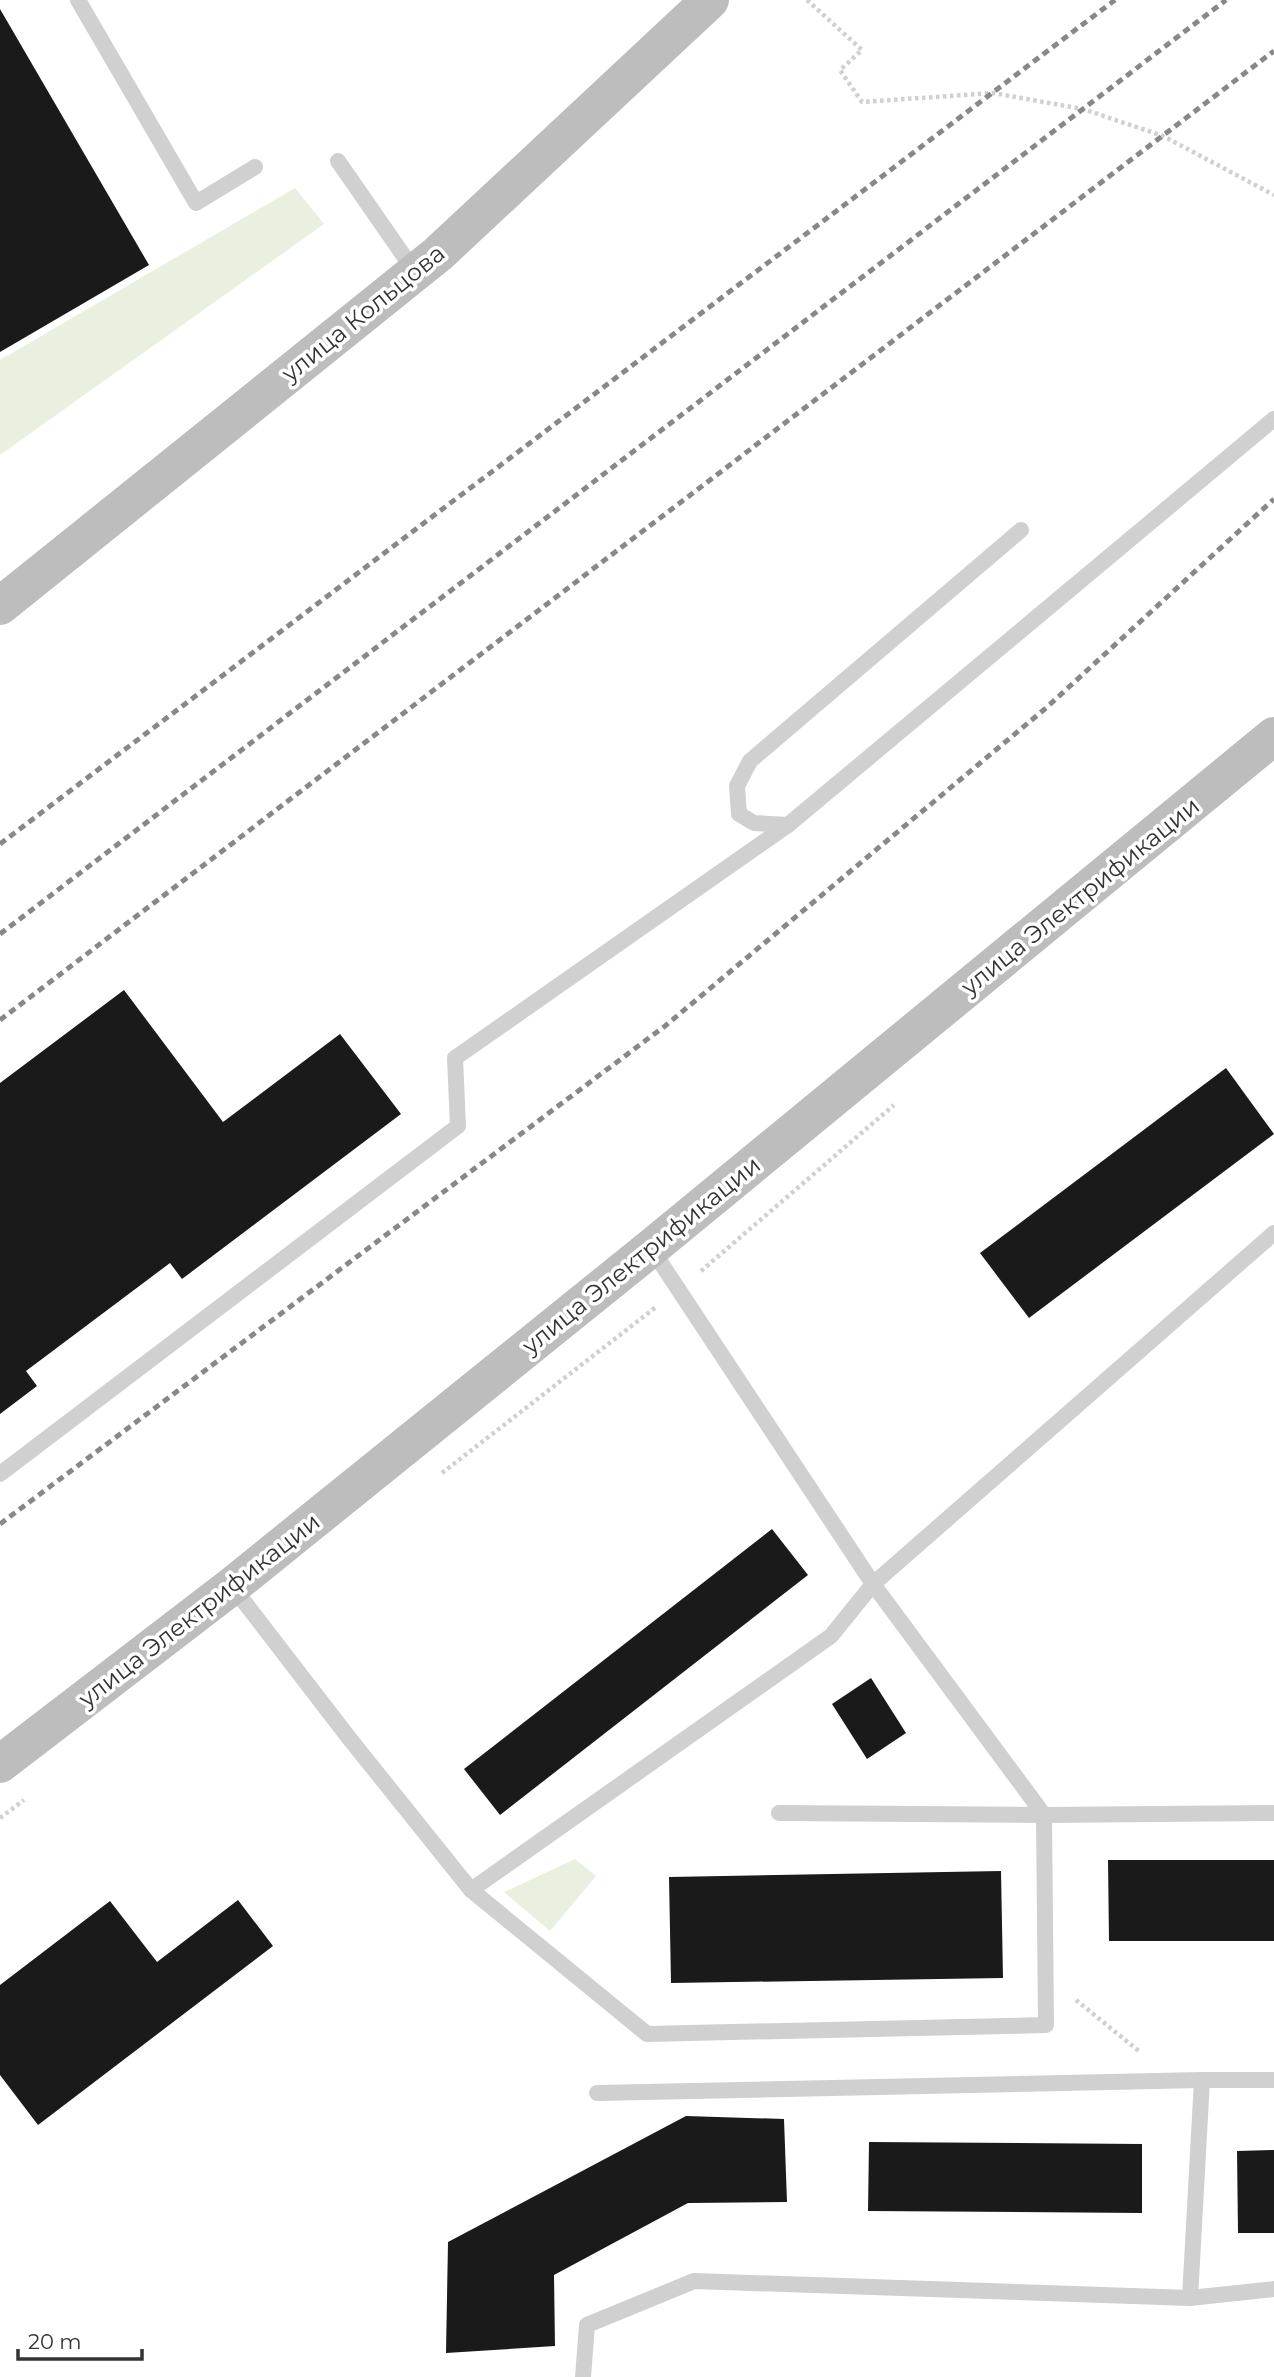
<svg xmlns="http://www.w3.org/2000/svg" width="1274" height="2377" viewBox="0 0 1274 2377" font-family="Montserrat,sans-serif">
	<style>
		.green { fill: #eaf0e0 }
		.building { fill: #1a1a1a }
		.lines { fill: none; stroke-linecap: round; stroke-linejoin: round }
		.path { stroke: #d0d0d0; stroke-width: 4.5; stroke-dasharray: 3.5 3.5; stroke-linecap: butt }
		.lane { stroke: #d0d0d0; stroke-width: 16 }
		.secondary { stroke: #bdbdbd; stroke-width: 38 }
		.rail { stroke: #888; stroke-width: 5; stroke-dasharray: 7 5; stroke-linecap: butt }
		.labels { text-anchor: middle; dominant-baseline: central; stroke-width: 7; stroke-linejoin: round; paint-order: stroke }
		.street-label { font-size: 24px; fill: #333; stroke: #fff }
	</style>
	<rect width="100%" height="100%" fill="#fff"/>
	<!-- green -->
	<g class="green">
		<path d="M295,188L324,224L0,455V360Z"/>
		<path d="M575,1859L596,1876L550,1931L504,1892Z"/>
	</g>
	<!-- building -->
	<g class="building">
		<path d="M0,9L149,265L0,352Z"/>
		<path d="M124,990L223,1122L340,1034L401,1114L182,1279L170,1263L26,1371L37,1386L0,1414V1083Z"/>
		<path d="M1226,1068L1274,1134L1029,1318L980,1253Z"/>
		<path d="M772,1529L808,1575L500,1815L464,1769Z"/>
		<path d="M871,1678L906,1733L867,1759L832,1704Z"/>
		<path d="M1108,1860H1274V1941H1109Z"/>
		<path d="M1001,1871L1003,1978L671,1983L669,1877Z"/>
		<path d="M238,1900L273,1946L38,2125L0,2075V1985L110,1901L157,1962Z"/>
		<path d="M686,2116L784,2119L787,2202L688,2203L554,2275L555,2346L446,2353L448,2242Z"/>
		<path d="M869,2142L1142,2144V2213L868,2211Z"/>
		<path d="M1274,2150V2233H1238L1237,2151Z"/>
	</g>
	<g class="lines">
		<!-- path -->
		<g class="path">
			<path d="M807,0L862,50L840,70L862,102L993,93L1083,109L1163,136L1274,195"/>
			<path d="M701,1271L894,1105"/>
			<path d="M442,1473L656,1307"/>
			<path d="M0,1818L24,1800"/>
			<path d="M1076,2000L1140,2052"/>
		</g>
		<!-- lane -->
		<g class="lane">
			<path d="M78,0L196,203L255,167"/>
			<path d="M338,161L415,272"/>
			<path d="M788,825L754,823L739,814L737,786L750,761L1021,530"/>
			<path d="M651,1248L873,1584L1044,1815L779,1813"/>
			<path d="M0,1474L458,1126L455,1058L788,825L1274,419"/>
			<path d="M232,1586L349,1738L471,1890L831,1636L873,1584L1274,1233"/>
			<path d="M471,1890L647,2034L1046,2025L1044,1815L1274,1813"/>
			<path d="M1274,2080H1202L1190,2298L1274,2289"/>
			<path d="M597,2093L1202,2080"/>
			<path d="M583,2377L587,2325L694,2281L1190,2298"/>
		</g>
		<!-- secondary -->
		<g class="secondary">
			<path d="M0,606L438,254L710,0"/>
			<path d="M0,1764L232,1586L651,1248L1274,736"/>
		</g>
		<!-- rail -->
		<g class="rail">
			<path d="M0,844L1115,0"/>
			<path d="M0,934L1226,0"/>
			<path d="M0,1020L1274,51"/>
			<path d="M0,1524L665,1026L1046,708L1274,499"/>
		</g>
	</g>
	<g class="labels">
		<!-- street labels -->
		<g class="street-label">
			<text transform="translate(363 313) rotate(-39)">улица Кольцова</text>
			<text transform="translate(1080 896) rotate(-39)">улица Электрификации</text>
			<text transform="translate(641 1255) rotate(-39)">улица Электрификации</text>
			<text transform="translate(199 1610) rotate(-38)">улица Электрификации</text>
		</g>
	</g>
	<!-- scale -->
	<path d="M18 2349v10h124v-10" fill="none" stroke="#333333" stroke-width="3.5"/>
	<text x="28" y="2349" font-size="21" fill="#333333" stroke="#ffffff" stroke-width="5" paint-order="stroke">20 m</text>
</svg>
